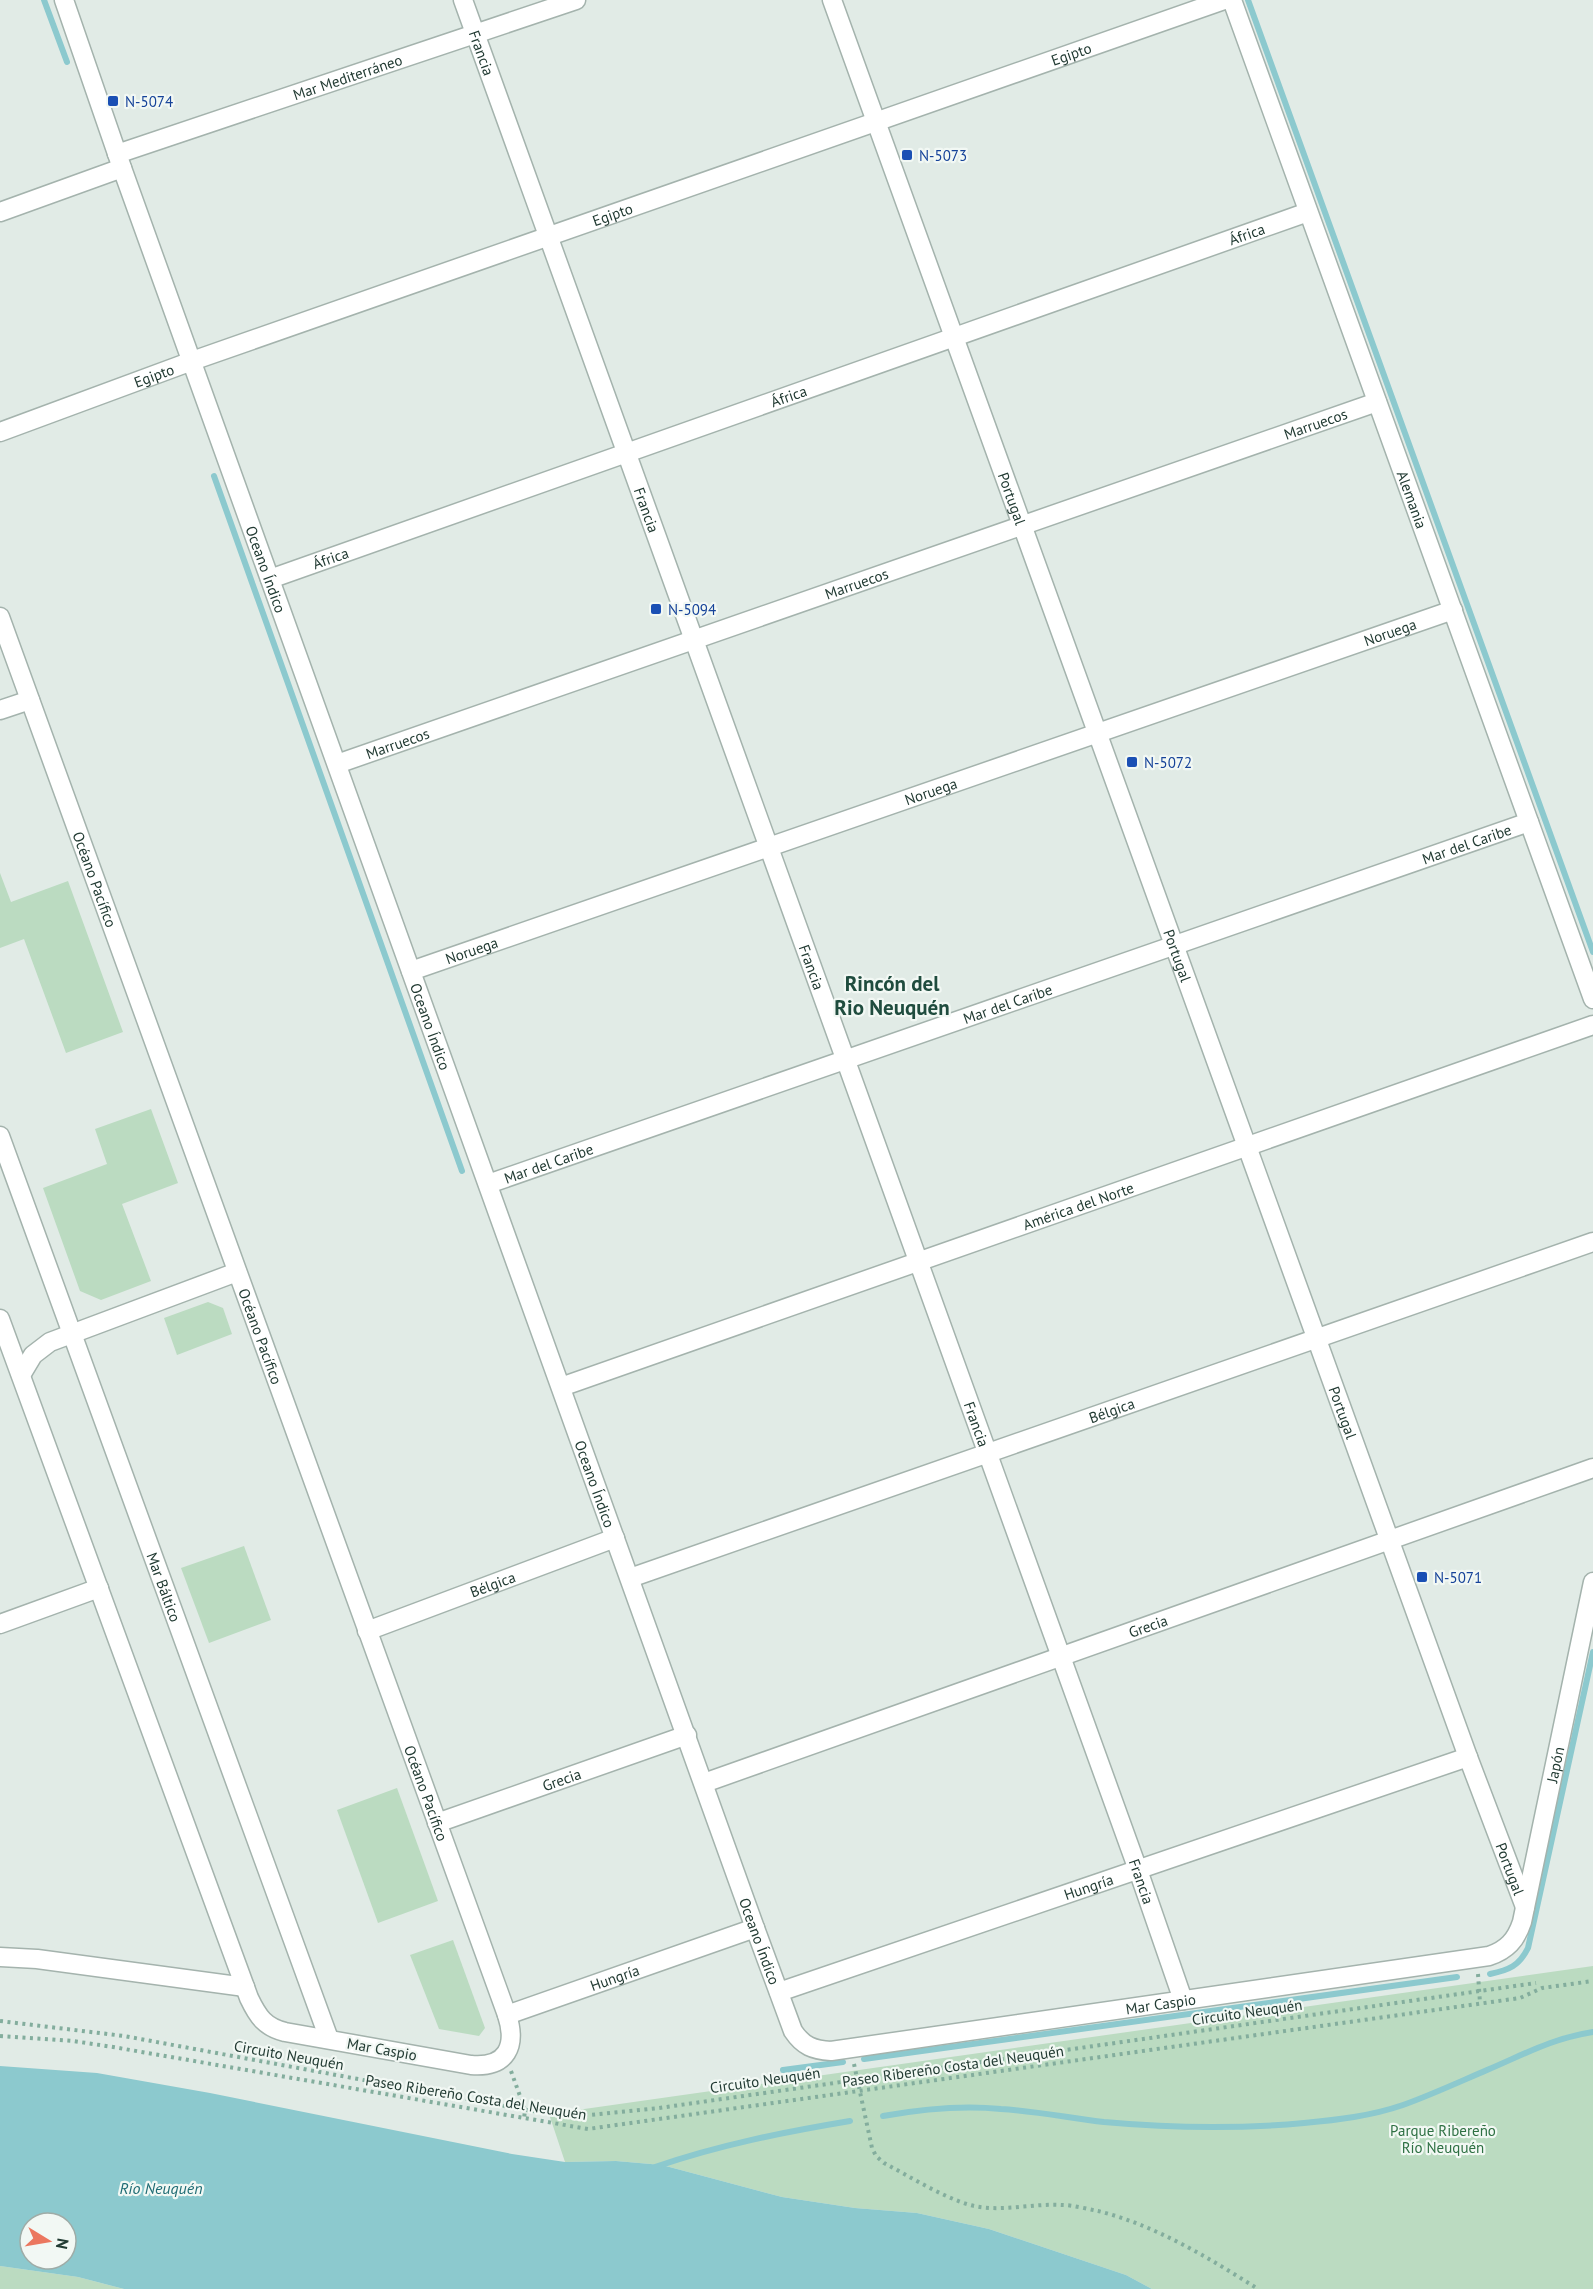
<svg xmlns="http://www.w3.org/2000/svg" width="1593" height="2289" viewBox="0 0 1593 2289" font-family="'PT Sans',sans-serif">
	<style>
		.green { fill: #bbdbc1 }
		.water { fill: #8cc9ce; fill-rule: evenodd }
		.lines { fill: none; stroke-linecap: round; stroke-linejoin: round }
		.stream { stroke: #8cc9ce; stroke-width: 6 }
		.street-casing { stroke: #a4b3ad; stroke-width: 21 }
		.path { stroke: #83ad9d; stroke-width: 4; stroke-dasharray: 3 4.5; stroke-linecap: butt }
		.street { stroke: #fff; stroke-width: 18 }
		.transit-dot { fill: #1a4fb4; stroke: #f2f8f4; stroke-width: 2 }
		.labels { text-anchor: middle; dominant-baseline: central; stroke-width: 4.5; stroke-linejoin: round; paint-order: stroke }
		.street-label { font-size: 15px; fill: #223b33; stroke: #f2f8f4 }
		.transit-label { font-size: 15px; fill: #164399; stroke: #f2f8f4; text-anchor: start }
		.park-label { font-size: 15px; fill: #2e7043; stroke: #f2f8f4 }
		.water-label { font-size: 16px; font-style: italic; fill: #1f6c74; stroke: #f2f8f4 }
		.district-label { font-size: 21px; font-weight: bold; fill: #1f4c3e; stroke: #f2f8f4 }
	</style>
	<rect width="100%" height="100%" fill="#e1ebe6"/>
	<!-- green -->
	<g class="green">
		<path d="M0,873L11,902L68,881L123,1032L66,1053L24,939L0,948Z"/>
		<path d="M151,1109L178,1183L122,1204L151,1281L101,1300L80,1291L43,1188L107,1164L95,1129Z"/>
		<path d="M208,1302L223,1308L232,1334L177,1355L164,1318Z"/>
		<path d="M244,1546L271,1620L209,1643L181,1568Z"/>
		<path d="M397,1788L438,1901L378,1923L337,1810Z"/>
		<path d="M453,1940L485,2028L479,2036L439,2029L410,1955Z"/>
		<path d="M1593,1966V2289H1152L1126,2275L989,2229L917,2213L855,2208L782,2197L662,2165L616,2161L565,2162L549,2114Z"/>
		<path d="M0,2266L78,2277L124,2289H0Z"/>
	</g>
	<!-- water -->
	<path class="water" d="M0,2066L97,2073L210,2093L512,2154L565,2162L616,2161L662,2165L782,2197L855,2208L917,2213L989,2229L1126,2275L1152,2289H124L78,2277L0,2266ZM30,2223H66V2259H30Z"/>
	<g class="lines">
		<!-- stream -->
		<g class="stream">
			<path d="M44,0L67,62"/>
			<path d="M1248,0L1593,952"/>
			<path d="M214,476L462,1171"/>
			<path d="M1490,1974C1509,1970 1519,1966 1528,1948L1593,1652"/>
			<path d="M864,2059L1457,1977"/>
			<path d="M783,2070L843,2062"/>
			<path d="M883,2116C922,2109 961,2105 1001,2109C1035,2111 1070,2118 1104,2122C1170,2128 1239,2129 1304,2123C1337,2120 1371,2116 1403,2105C1431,2095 1459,2082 1487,2070C1525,2054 1550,2039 1593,2032"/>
			<path d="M655,2167C719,2145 784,2132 850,2121"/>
		</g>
		<!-- street casing -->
		<g class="street-casing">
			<g id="street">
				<path id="s1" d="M64,0L122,168L755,1928L793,2031C803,2046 813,2050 831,2051L1489,1956C1507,1950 1516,1940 1522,1922L1593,1582"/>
				<path id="s2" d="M463,0L1138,1870L1183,2000"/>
				<path id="s3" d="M832,0L1468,1757L1525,1907"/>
				<path id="s4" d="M1232,0L1593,999"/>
				<path id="s5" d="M117,154L576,0"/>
				<path d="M0,212L122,168"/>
				<path id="s6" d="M0,432L192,361L1224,0"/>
				<path id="s7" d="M270,579L1308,212"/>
				<path id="s8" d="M0,617L507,2015C517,2046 507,2068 471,2065L285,2032C265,2027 258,2017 249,1998L0,1319"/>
				<path d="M0,710L30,700"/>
				<path id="s9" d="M337,764L1377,402"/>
				<path id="s10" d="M411,971L1453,610"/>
				<path id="s11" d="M0,1136L329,2039"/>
				<path id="s12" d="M488,1184L1529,822"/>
				<path d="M21,1375L33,1355L50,1342L237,1272"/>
				<path id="s13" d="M561,1387L1593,1025"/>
				<path id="s14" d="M630,1578L1593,1242"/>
				<path d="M0,1624L99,1588"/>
				<path id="s15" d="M367,1631L615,1538"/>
				<path id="s16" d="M704,1783L1593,1468"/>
				<path id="s17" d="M437,1823L687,1735"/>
				<path d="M0,1957L37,1959L245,1987"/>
				<path id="s18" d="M779,1992L1468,1757"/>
				<path id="s19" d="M507,2015L755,1928"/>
			</g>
		</g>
		<!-- path -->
		<g class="path">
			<path d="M1478,1974L1480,2003"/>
			<path d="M0,2021L124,2036L532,2111L590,2115L659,2108L1536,1983"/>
			<path d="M0,2036L73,2041L113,2047L588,2129L1520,1998L1542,1988L1593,1981"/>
			<path d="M854,2064L872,2148L876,2156L884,2163C911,2177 940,2196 970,2205C1000,2213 1032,2203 1062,2205C1073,2205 1087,2209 1098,2211C1155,2225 1209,2258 1258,2289"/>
			<path d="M511,2071L525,2110L524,2119"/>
		</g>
		<!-- street -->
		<use href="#street" class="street"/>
	</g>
	<!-- markers -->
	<g class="transit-dot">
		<rect x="107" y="95" width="12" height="12" rx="3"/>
		<rect x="901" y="149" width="12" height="12" rx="3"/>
		<rect x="650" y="603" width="12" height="12" rx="3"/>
		<rect x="1126" y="756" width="12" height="12" rx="3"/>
		<rect x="1416" y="1571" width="12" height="12" rx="3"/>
	</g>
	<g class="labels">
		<!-- street labels -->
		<g class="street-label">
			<text stroke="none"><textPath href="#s2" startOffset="56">Francia</textPath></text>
			<text stroke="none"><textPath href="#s6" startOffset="1136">Egipto</textPath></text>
			<text stroke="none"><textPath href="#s5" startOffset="243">Mar Mediterráneo</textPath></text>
			<text stroke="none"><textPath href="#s6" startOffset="650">Egipto</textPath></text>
			<text stroke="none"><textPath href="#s7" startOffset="1036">África</textPath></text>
			<text stroke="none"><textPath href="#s6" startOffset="164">Egipto</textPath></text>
			<text stroke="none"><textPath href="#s7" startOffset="550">África</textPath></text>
			<text stroke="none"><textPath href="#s9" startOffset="1036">Marruecos</textPath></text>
			<text stroke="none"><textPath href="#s3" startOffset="530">Portugal</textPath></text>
			<text stroke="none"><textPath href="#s4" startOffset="531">Alemania</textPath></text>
			<text stroke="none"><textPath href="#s2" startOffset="542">Francia</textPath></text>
			<text stroke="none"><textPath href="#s7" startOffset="64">África</textPath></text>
			<text stroke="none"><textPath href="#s1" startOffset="604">Oceano Índico</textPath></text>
			<text stroke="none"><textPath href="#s9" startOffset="550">Marruecos</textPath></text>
			<text stroke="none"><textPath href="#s10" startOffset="1036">Noruega</textPath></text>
			<text stroke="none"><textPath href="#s9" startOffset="64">Marruecos</textPath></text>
			<text stroke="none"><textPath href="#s10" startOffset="550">Noruega</textPath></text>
			<text stroke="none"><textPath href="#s12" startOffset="1036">Mar del Caribe</textPath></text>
			<text stroke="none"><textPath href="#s8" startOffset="279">Océano Pacífico</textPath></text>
			<text stroke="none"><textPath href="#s10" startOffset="64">Noruega</textPath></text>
			<text stroke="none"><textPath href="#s3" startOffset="1016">Portugal</textPath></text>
			<text stroke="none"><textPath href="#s2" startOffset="1028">Francia</textPath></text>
			<text stroke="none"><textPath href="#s12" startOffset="550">Mar del Caribe</textPath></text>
			<text stroke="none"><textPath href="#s1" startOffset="1090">Oceano Índico</textPath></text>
			<text stroke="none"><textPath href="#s12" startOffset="64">Mar del Caribe</textPath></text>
			<text stroke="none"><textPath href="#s13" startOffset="548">América del Norte</textPath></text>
			<text stroke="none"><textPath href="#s8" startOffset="765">Océano Pacífico</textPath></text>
			<text stroke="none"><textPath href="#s14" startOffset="510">Bélgica</textPath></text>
			<text stroke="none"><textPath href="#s3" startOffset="1502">Portugal</textPath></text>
			<text stroke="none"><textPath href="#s2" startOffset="1514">Francia</textPath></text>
			<text stroke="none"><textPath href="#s1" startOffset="1576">Oceano Índico</textPath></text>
			<text stroke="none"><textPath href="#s15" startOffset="134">Bélgica</textPath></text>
			<text stroke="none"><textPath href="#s11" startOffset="480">Mar Báltico</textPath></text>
			<text stroke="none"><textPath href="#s16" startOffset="471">Grecia</textPath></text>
			<text stroke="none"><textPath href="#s1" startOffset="3078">Japón</textPath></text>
			<text stroke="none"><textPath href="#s17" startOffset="132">Grecia</textPath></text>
			<text stroke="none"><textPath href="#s8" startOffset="1251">Océano Pacífico</textPath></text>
			<text stroke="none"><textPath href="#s3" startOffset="1988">Portugal</textPath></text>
			<text stroke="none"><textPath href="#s2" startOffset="2000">Francia</textPath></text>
			<text stroke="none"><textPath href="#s18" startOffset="327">Hungría</textPath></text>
			<text stroke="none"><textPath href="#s1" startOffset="2062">Oceano Índico</textPath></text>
			<text stroke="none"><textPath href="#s19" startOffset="114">Hungría</textPath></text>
			<text stroke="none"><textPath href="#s1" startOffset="2536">Mar Caspio</textPath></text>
			<text transform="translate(1247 2012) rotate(-8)">Circuito Neuquén</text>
			<text transform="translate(382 2049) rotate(10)">Mar Caspio</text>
			<text transform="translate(289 2055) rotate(10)">Circuito Neuquén</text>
			<text transform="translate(953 2066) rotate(-8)">Paseo Ribereño Costa del Neuquén</text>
			<text transform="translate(765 2080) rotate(-8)">Circuito Neuquén</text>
			<text transform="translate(476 2097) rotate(9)">Paseo Ribereño Costa del Neuquén</text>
		</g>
		<!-- transit labels -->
		<g class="transit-label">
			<text x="125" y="101">N-5074</text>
			<text x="919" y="155">N-5073</text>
			<text x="668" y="609">N-5094</text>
			<text x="1144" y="762">N-5072</text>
			<text x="1434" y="1577">N-5071</text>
		</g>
		<!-- park labels -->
		<g class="park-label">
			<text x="1443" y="2130">Parque Ribereño<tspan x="1443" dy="17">Río Neuquén</tspan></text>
		</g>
		<!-- water labels -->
		<g class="water-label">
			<text x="161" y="2188">Río Neuquén</text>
		</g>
		<!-- district labels -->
		<g class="district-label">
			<text x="892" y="983">Rincón del<tspan x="892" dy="24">Rio Neuquén</tspan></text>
		</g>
	</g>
	<!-- north arrow -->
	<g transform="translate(48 2241) rotate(101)"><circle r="28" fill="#f2f8f4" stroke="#9faca7" stroke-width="1.5"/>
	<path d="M0-4.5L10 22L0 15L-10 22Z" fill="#eb775f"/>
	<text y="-9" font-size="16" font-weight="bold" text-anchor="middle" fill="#223b33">N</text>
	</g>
</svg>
